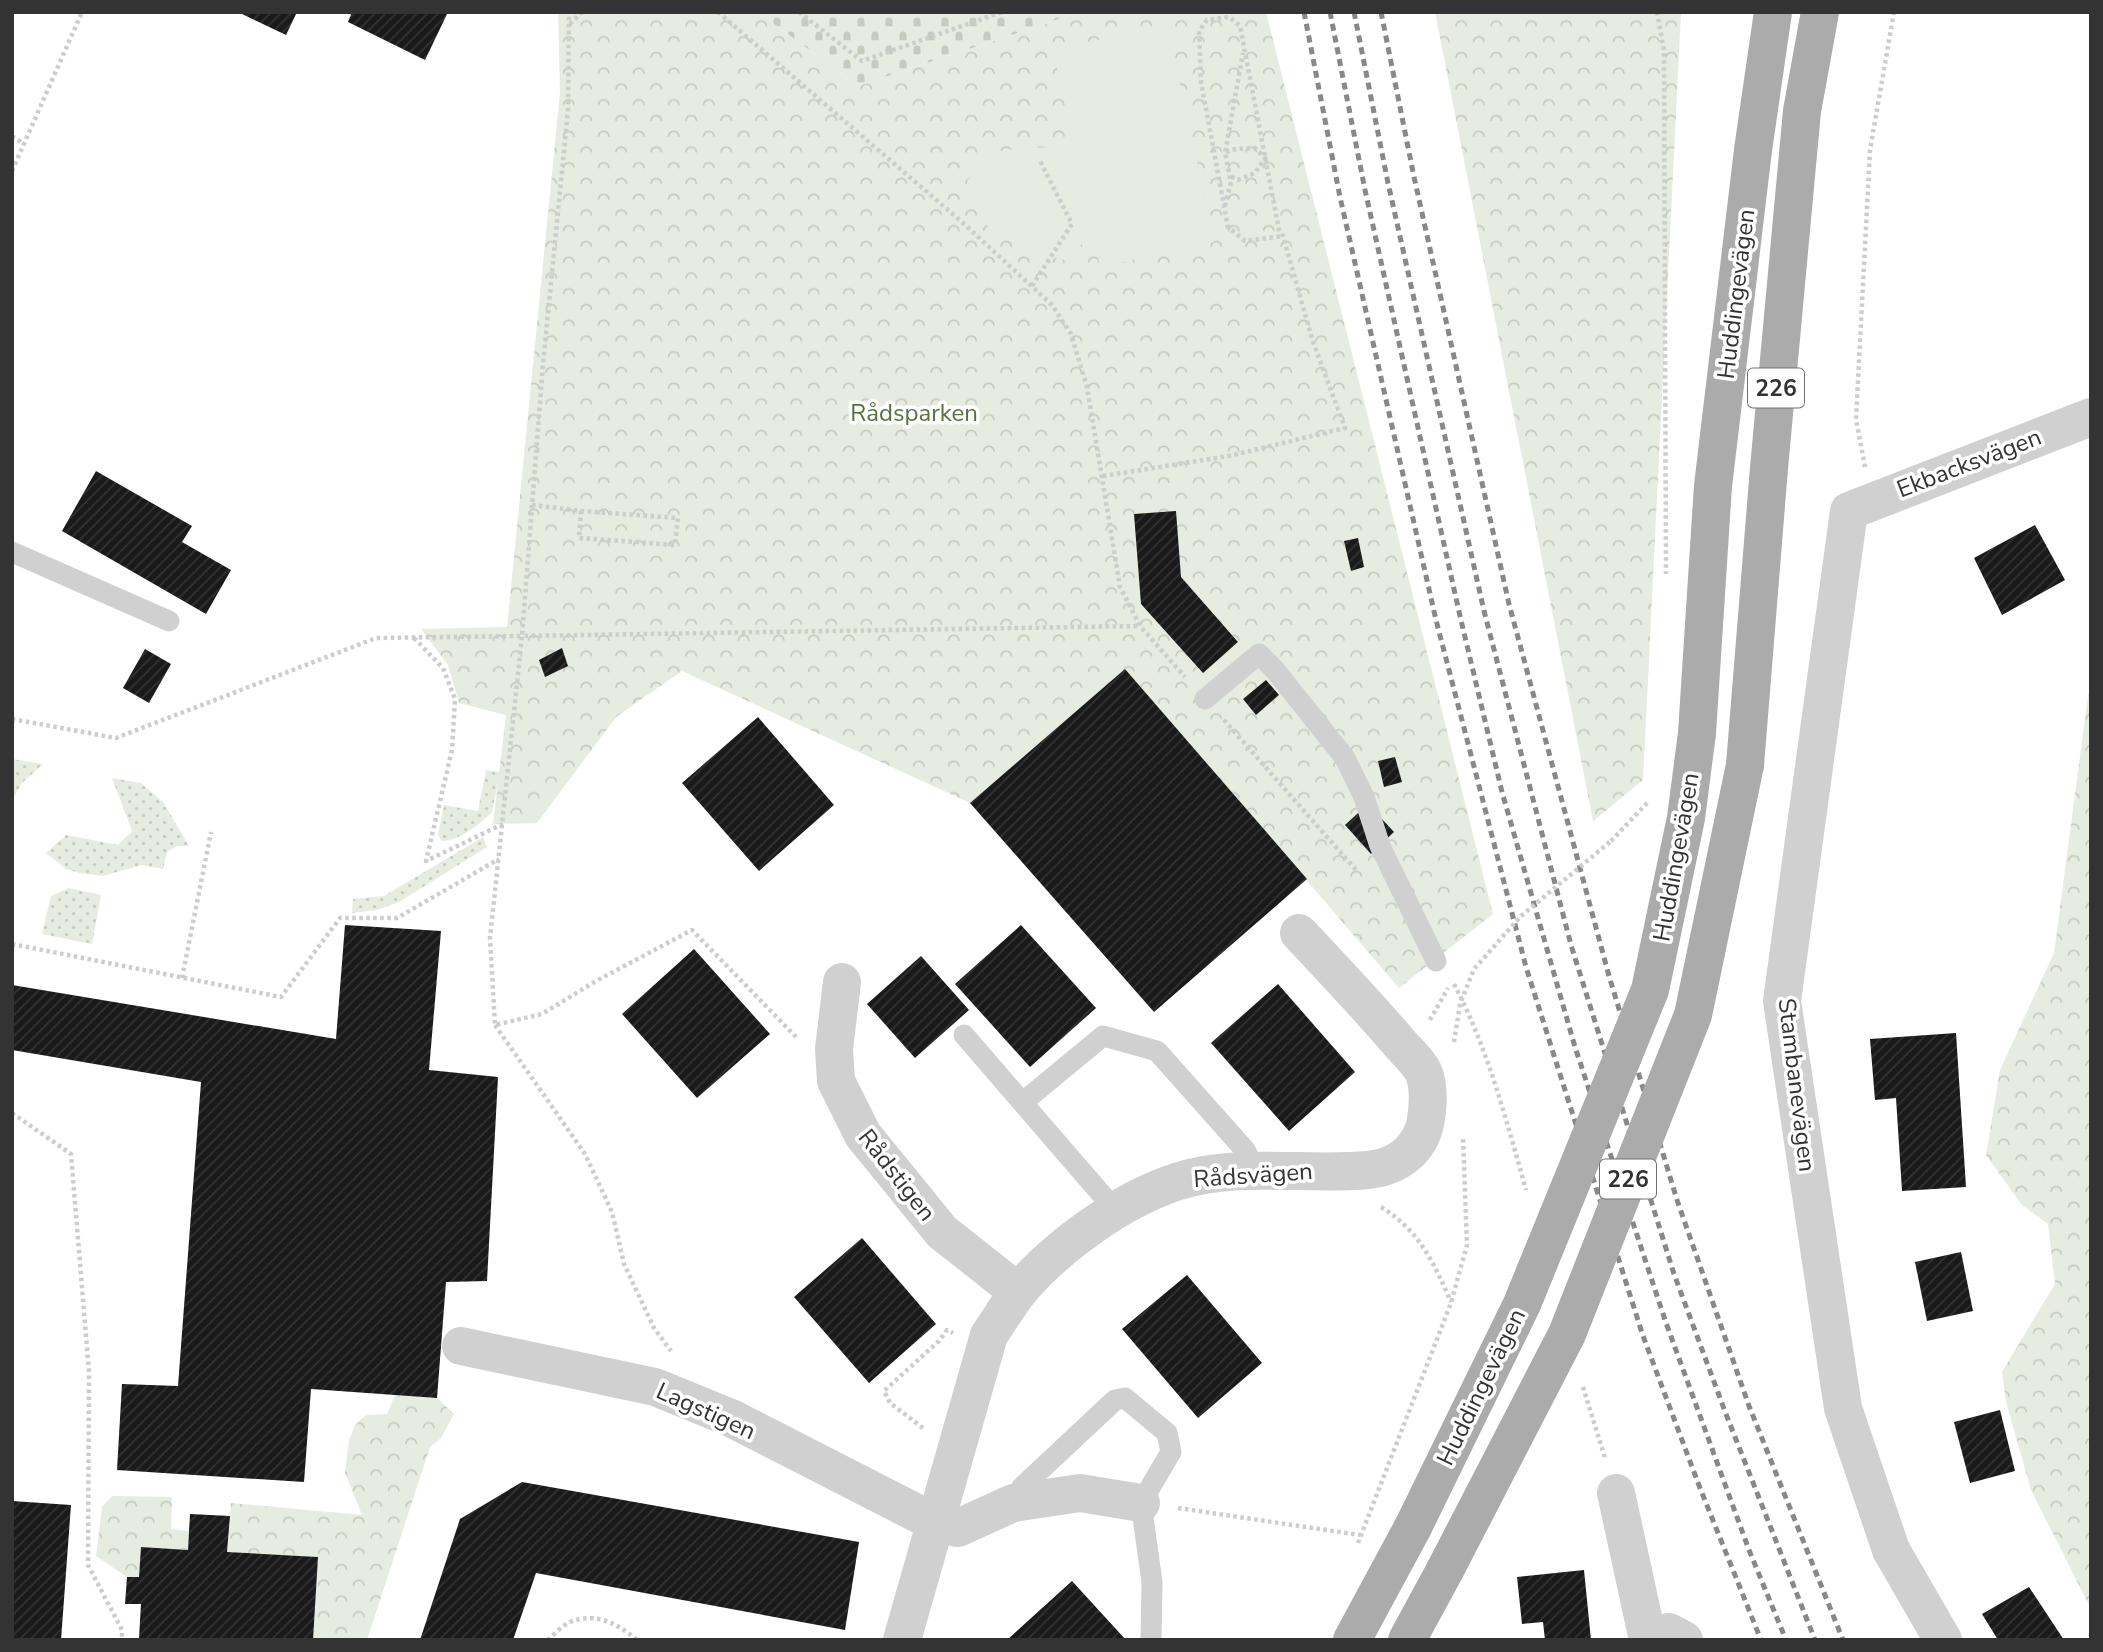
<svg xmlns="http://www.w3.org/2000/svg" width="2103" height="1652" viewBox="0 0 2103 1652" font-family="'Nunito Sans',sans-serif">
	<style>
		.grass { fill: url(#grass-dots) }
		.forest { fill: url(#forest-crowns) }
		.cemetery { fill: url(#cemetery-stones) }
		.garden { fill: #e6ecdf }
		.building { fill: url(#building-hatch) }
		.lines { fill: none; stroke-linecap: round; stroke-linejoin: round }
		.path { stroke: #cdcdcd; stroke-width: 4.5; stroke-dasharray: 3.5 3.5; stroke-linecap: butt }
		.service { stroke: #d0d0d0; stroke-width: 21 }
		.minor { stroke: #d0d0d0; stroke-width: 38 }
		.primary { stroke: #ababab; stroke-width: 38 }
		.rail { stroke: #888; stroke-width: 5; stroke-dasharray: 7 5; stroke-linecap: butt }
		.path-bridge { stroke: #cdcdcd; stroke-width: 4.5; stroke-dasharray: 3.5 3.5; stroke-linecap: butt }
		.primary-bridge { stroke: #ababab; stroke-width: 38 }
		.labels { text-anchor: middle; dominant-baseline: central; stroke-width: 7; stroke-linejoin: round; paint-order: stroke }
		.shield { fill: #fff; stroke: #707070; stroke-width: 2 }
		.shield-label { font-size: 23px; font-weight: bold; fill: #333 }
		.street-label { font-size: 24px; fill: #333; stroke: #fff }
		.park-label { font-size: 24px; fill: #56703f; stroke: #fff }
	</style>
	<defs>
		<pattern id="grass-dots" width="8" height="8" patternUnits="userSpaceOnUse" patternTransform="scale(1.75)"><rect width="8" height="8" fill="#e6ecdf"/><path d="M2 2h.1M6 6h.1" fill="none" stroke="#c6cbc0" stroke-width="1.8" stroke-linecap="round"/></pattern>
		<pattern id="forest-crowns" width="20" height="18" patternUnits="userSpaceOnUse" patternTransform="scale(1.75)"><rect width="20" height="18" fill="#e6ecdf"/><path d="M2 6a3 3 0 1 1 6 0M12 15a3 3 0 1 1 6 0" fill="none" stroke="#c6cbc0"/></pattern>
		<pattern id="cemetery-stones" width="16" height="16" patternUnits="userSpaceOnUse" patternTransform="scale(1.75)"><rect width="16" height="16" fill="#e6ecdf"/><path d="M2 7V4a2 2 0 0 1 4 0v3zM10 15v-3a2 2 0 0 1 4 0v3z" fill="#c6cbc0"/></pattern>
		<pattern id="building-hatch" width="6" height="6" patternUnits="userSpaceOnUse" patternTransform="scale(1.75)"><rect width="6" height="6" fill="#1a1a1a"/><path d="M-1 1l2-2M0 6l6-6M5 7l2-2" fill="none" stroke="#333"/></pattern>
	</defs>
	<rect width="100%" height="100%" fill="#fff"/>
	<!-- grass -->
	<g class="grass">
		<path d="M12,759L43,764L21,784L12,801Z"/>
		<path d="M486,770L500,772L492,812C482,823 457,842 442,841L438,835L444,805L478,811Z"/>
		<path d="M112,778L141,783L163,802L189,846H177L167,852L163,869L141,865L103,876L79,873L66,869L46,853L66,835L118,845L132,831Z"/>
		<path d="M483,837L487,847L399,902L377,910L352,913L353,899L384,896Z"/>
		<path d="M69,888L101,895L92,944L42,934L51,896Z"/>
	</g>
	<!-- forest -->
	<g class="forest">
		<path d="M558,12H758L858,86L1080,12H1266L1493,914L1399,988L1125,669L970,803L682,671L616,717L537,823L493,824L506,715L459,703L448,665L421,629L507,627L560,93Z"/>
		<path d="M1435,12H1681L1643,780L1593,821Z"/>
		<path d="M2091,688V1609L2031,1490L2006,1402L2002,1372L2055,1284L2048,1224L2022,1205L1986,1155L2000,1070L2054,953L2088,696Z"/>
		<path d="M395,1395L437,1398L454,1414L441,1438L430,1447L367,1640H313L318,1557L227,1552L231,1503L362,1515L345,1473L349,1440L356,1424L366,1415L387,1414Z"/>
		<path d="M112,1496L172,1497L171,1529L189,1531L188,1550L141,1547L139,1577H127L96,1556L102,1507Z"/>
	</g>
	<!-- cemetery -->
	<path class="cemetery" d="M758,12H1080L858,86Z"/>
	<!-- garden -->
	<path class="garden" d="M1167,24L1214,242L1100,267L1091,228L1071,262L1034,252L991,233L967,181L991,152L1022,148L1074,147L1053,50Z"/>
	<!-- building -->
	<g class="building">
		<path d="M238,12H297L286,35Z"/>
		<path d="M352,12H448L425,60L348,22Z"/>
		<path d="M96,471L192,526L182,542L231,570L206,614L62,531Z"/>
		<path d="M1176,511L1181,577L1238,642L1203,673L1141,604L1134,514Z"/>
		<path d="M2035,525L2065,580L2002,615L1974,558Z"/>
		<path d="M1358,538L1364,567L1351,571L1344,541Z"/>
		<path d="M562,648L568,666L545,677L539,660Z"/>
		<path d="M145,649L171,664L149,703L123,688Z"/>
		<path d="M1125,669L1307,879L1154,1012L970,803Z"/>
		<path d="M1266,680L1279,695L1256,715L1243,699Z"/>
		<path d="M758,717L834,805L759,871L682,783Z"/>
		<path d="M1395,757L1402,782L1384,787L1378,761Z"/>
		<path d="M1368,804L1394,832L1371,854L1345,825Z"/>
		<path d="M345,925L441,931L429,1070L498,1077L487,1281L446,1282L437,1398L311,1389L304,1482L117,1470L122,1384L178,1386L201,1082L12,1050V985L336,1039Z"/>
		<path d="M1021,925L1096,1008L1030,1067L955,984Z"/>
		<path d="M694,949L770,1034L697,1098L622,1014Z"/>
		<path d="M921,956L969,1010L915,1058L867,1004Z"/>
		<path d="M1278,984L1355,1072L1289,1131L1211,1043Z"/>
		<path d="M1956,1033L1966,1187L1902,1191L1896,1098L1875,1100L1870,1039Z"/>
		<path d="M862,1238L936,1324L869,1383L794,1297Z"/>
		<path d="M1961,1252L1973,1311L1927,1321L1915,1262Z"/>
		<path d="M1187,1275L1262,1363L1198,1418L1122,1329Z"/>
		<path d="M2000,1410L2015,1471L1970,1483L1954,1422Z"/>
		<path d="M522,1482L859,1542L845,1630L536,1573L513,1640H420L460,1519Z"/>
		<path d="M12,1501L71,1505L61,1640H12Z"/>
		<path d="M190,1514L230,1516L227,1552L318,1557L313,1640L139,1638L141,1604H125L127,1577H139L141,1547L188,1550Z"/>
		<path d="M1584,1570L1591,1640H1545L1543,1622L1522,1624L1517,1577Z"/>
		<path d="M1072,1581L1126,1640H1007Z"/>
		<path d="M2029,1587L2064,1640H1998L1982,1614Z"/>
	</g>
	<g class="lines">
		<!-- path -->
		<g class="path">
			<path d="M718,12L963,223L1052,305L1071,334L1087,387L1120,587L1140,626L1185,677"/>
			<path d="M799,12L862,61L1002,12"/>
			<path d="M1657,12L1664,50L1666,574"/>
			<path d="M570,24L582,12"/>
			<path d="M12,136L24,144"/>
			<path d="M1226,152L1236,149L1255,148L1265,158L1255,173L1238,180L1230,176"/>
			<path d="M12,171L82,12"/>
			<path d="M1225,206L1231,182L1225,153L1243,53"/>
			<path d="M1032,286L1072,224L1039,159"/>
			<path d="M1865,467L1856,419L1870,150L1894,12"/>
			<path d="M1103,476L1229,456L1345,428L1313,342L1283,236L1279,230L1240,26L1229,17L1207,20L1199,31L1201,82L1228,227L1245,241L1283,236"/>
			<path d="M532,505L581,511L678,518L675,545L579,538L581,511"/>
			<path d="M414,638L443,668L455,699L452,750L426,861L503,824"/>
			<path d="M12,719L116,738L376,638L522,636L543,364L568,110L569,12"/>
			<path d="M1224,720L1357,871"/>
			<path d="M1611,841L1649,801"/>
			<path d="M12,944L281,997L340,918H397L499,859"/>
			<path d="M182,978L211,832"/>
			<path d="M1454,984C1488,1049 1506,1119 1526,1190"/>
			<path d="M1430,1020L1448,988"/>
			<path d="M495,1025L585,1154L612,1212L624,1264L654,1328L671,1351"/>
			<path d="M796,1037L692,930L596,981L542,1014L495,1025L490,938L522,636L1140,626"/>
			<path d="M12,1113L71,1154L89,1372L88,1565L122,1630V1640"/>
			<path d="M1381,1207C1419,1230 1434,1263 1451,1302"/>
			<path d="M1583,1387L1605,1458"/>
			<path d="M923,1428L890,1403L884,1391L939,1341L947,1330L953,1333"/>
			<path d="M1178,1508L1360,1535"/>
			<path d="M1358,1543L1451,1303L1467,1245L1463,1137"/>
			<path d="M548,1640C554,1634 562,1626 570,1622C596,1612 617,1623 637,1640"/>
		</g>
		<!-- service -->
		<g class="service">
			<path d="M12,552L169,621"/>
			<path d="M1205,699L1259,654L1275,670L1345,758L1364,797L1380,846L1436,961"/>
			<path d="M964,1035L1116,1211"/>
			<path d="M1023,1102L1103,1036L1157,1051L1245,1150L1256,1170"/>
			<path d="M1013,1503L1022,1487L1115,1400L1125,1398L1167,1433L1171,1452L1141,1503L1152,1582L1151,1640"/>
		</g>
		<!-- minor -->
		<g class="minor">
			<path d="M842,982L834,1049L836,1081L863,1135L942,1232L1018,1292"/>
			<path d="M461,1346L655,1387L731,1418L934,1522L958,1528L1013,1503L1080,1493L1141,1503"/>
			<path d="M1616,1493L1648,1640"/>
			<path d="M902,1640L989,1335C999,1321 1008,1305 1019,1291C1057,1246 1122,1199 1179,1181C1241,1162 1305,1176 1368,1170C1390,1168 1409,1158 1420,1138C1428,1123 1431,1088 1423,1071C1417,1060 1404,1049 1396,1039C1365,1003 1332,968 1299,933"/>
			<path d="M1649,1640L1669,1632L1684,1640"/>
			<path d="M1943,1640L1891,1550L1843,1408L1782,1001L1849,511L2091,417"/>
		</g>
		<!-- primary -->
		<g class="primary">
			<path d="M1697,733L1713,486L1753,150L1773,12"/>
			<path d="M1745,765L1769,468L1802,111L1820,12"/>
			<path d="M1352,1640L1413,1527"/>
			<path d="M1407,1640L1445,1570"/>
		</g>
		<!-- rail -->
		<g class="rail">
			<path d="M1304,12L1340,197L1436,620L1526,967L1643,1336L1700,1488L1761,1640"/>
			<path d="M1330,12L1365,190L1460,616L1502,792L1575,1047L1665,1320L1749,1550L1786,1640"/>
			<path d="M1354,12L1388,183L1484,611L1571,945L1674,1274L1726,1414L1815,1640"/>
			<path d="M1381,12L1414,177L1509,604L1609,976L1677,1200L1749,1406L1843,1640"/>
		</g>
		<!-- path-bridge -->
		<path class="path-bridge" d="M1454,1042L1460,1004L1474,969L1521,916L1611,841"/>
		<!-- primary-bridge -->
		<g class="primary-bridge">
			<path d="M1413,1527L1522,1304L1650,990L1686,818L1697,733"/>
			<path d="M1445,1570L1567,1334L1693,1015L1745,765"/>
		</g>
	</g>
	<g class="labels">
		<!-- shield labels -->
		<g class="shield">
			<rect x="1748" y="368.5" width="56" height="39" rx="5"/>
			<rect x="1600" y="1159.5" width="56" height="39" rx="5"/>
		</g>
		<g class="shield-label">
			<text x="1776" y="388">226</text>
			<text x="1628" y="1179">226</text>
		</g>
		<!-- street labels -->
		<g class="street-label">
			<text transform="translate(1736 294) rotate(-83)">Huddingevägen</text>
			<text transform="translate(1969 463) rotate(-21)">Ekbacksvägen</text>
			<text transform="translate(1676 857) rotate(-80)">Huddingevägen</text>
			<text transform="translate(1797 1085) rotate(83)">Stambanevägen</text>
			<text transform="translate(897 1175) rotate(52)">Rådstigen</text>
			<text transform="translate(1253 1175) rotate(-4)">Rådsvägen</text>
			<text transform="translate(1481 1387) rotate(-64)">Huddingevägen</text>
			<text transform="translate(706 1411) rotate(24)">Lagstigen</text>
		</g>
		<!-- park labels -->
		<g class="park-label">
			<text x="914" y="413">Rådsparken</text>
		</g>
	</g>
	<!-- border -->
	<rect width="2103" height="1652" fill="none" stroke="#333333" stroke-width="28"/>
</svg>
